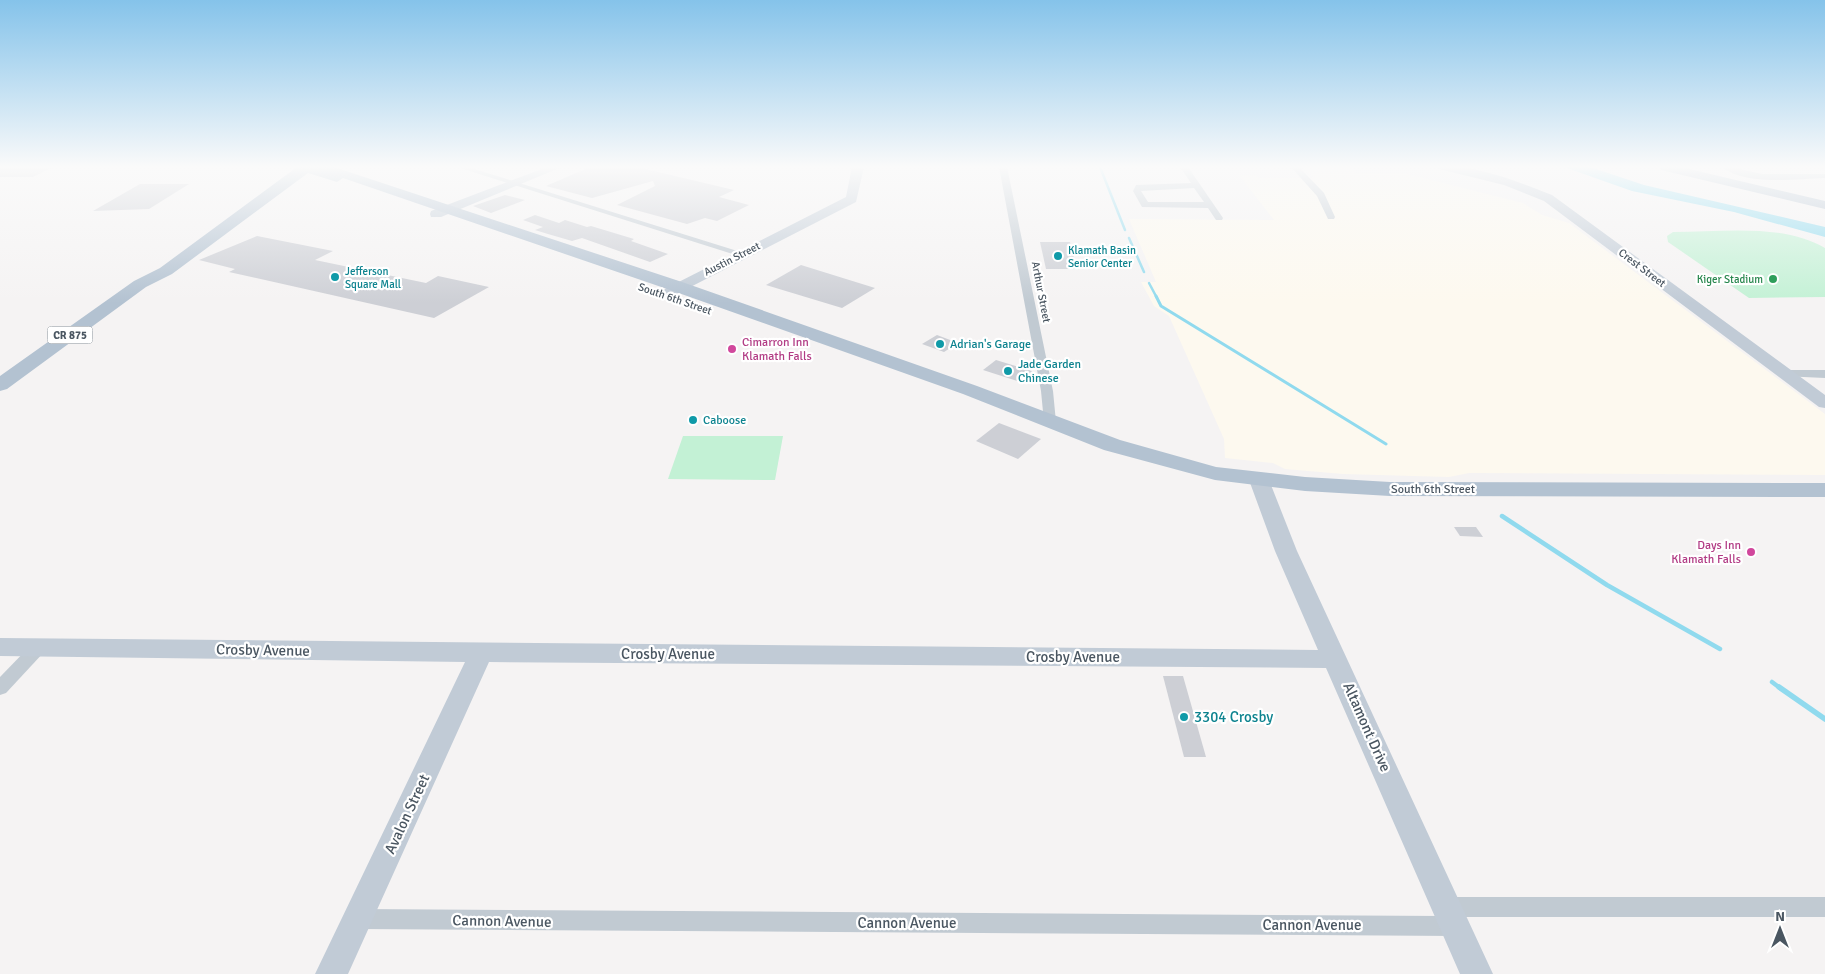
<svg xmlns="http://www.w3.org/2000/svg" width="1825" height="974" viewBox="0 0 1825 974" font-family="Signika,sans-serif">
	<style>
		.commercial { fill: #fdf9ef }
		.green { fill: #c3f1d5 }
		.water { fill: #90daee }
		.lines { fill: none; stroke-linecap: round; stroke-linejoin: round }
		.stream-far3 { stroke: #90daee; stroke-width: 2.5 }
		.stream-far2 { stroke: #90daee; stroke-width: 3 }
		.stream-far1 { stroke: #90daee; stroke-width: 4.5 }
		.stream { stroke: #90daee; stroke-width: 5.5 }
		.building { fill: #cdcfd5 }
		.street { fill: #c1cad2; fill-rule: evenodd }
		.secondary { fill: #c1cbd6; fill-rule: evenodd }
		.primary { fill: #b3c2d1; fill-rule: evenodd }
		.culture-dot { fill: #0f9aa8; stroke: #fff; stroke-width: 2 }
		.leisure-dot { fill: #2e9e5b; stroke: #fff; stroke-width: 2 }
		.hotel-dot { fill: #d1479c; stroke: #fff; stroke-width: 2 }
		.labels { text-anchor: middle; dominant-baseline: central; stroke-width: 4.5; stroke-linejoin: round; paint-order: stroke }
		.far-culture-label { font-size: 11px; fill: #0d838f; stroke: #fff; text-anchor: start }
		.far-street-label { font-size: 11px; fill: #4a5661; stroke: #fff }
		.far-leisure-label { font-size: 11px; fill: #27864d; stroke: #fff; text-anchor: end }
		.shield { fill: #fff; stroke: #808990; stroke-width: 1 }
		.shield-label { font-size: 11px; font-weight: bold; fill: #4a5661 }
		.hotel-label { font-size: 12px; fill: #b23c85; stroke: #fff; text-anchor: start }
		.culture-label { font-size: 12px; fill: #0d838f; stroke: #fff; text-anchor: start }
		.street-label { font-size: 12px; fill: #4a5661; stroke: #fff }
		.near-street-label { font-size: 15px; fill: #4a5661; stroke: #fff }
		.near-culture-label { font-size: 15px; fill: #0d838f; stroke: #fff; text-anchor: start }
	</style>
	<rect width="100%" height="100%" fill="#f5f3f3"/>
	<!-- commercial -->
	<path class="commercial" d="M1304,167H1350L1356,173H1403L1523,203L1542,215L1569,223L1825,414V475L1469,473L1449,477L1343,474L1285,469L1273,463L1225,458L1224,439L1169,316L1154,306L1141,282H1156L1129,219L1274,220L1239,175H1256L1259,178H1314Z"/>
	<!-- green -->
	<g class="green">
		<path d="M1673,232C1722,232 1782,223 1825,248V297L1749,298L1668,242L1667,236Z"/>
		<path d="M683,436H783L775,480L668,479Z"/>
	</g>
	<!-- water -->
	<path class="water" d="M1564,167H1590L1644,185L1825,227V237L1734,212L1632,191Z"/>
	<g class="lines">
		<!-- stream-far3 -->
		<g class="stream-far3">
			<path d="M1100,167L1125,230"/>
			<path d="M1129,238L1144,272"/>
			<path d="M1149,283L1157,298"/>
		</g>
		<!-- stream-far2 -->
		<path class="stream-far2" d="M1156,296L1161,306L1386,444"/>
		<!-- stream-far1 -->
		<g class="stream-far1">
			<path d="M1502,516L1607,585L1720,649"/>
			<path d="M1772,682L1780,688"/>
		</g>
		<!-- stream -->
		<path class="stream" d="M1779,687L1825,719"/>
	</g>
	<!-- building -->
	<g class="building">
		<path d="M0,167H53L33,177H0Z"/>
		<path d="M590,167H637L734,190L719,197L749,205L717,221L705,218L687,224L617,205L655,186L653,181L592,198L546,186Z"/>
		<path d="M140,184H189L149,209L93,211Z"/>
		<path d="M505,195L525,200L491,213L473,206Z"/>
		<path d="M535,215L559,223L565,220L587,227L591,226L634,239L631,241L668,254L650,262L582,238L572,241L548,234L535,230L543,227L523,220Z"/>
		<path d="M257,236L333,251L315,260L426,283L438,276L489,287L434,318L229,272L235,269L199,260Z"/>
		<path d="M1040,242H1070L1077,269H1046Z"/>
		<path d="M801,265L875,288L842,308L766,285Z"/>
		<path d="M937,335L958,343L944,352L922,344Z"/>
		<path d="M996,360L1032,371L1020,382L983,370Z"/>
		<path d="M999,423L1041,439L1018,459L976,441Z"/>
		<path d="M1454,527H1476L1483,537L1460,536Z"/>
		<path d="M1163,676H1183L1206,757H1184Z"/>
	</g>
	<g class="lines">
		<!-- street -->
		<g class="street">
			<path d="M457,167H468L747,254L739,256Z"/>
			<path d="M999,167H1007L1053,391L1056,422L1050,426L1044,422L1041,391Z"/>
			<path d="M1180,167H1188L1223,218L1222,220H1216L1208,208L1142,207L1133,191L1136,185L1191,183ZM1194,188L1204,202H1148L1141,191Z"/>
			<path d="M1291,167H1299L1324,193L1335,217L1334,219H1328L1317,196Z"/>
			<path d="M1722,167H1732L1762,174H1825V178C1797,179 1745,186 1722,167Z"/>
			<path d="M1786,370H1825V378L1782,376L1780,374Z"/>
			<path d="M39,641L45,643L47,647L45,651L6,693L0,695V677L33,643Z"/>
			<path d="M1447,897H1825V917H1459L1464,919L1467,926L1464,933L1456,936L358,929L350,926L347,919L350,912L358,909L1443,916L1439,914L1436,907L1439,900Z"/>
		</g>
		<!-- secondary -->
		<g class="secondary">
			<path d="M547,167H562L441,217H431L430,214L431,211Z"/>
			<path d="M852,167H864L856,202L669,298L664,299L657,295L659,292L846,197Z"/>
			<path d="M1437,167C1473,163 1519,182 1552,195L1825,395V408L1819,407L1544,201L1504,185L1439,169Z"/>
			<path d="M1259,474L1266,476L1269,480L1297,551L1493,974H1460L1326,668L489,662L348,974H315L465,662L0,656V638L1318,650L1275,551L1249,480L1252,476Z"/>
		</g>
		<!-- primary -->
		<g class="primary">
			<path d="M297,167H334L685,283L977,386L1120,440L1216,467L1305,477L1390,482L1825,483V497L1390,496L1305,491L1215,480L1104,450L963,394L673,291L343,178L337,182L308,173L172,274L146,287L7,389L0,391V376L134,281L160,268Z"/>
			<path d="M1660,167H1681L1825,201V209L1661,170Z"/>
		</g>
	</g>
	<!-- sky -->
	<linearGradient id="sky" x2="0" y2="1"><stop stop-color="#85c3ea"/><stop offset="0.55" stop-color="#fafafa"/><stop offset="1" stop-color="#fafafa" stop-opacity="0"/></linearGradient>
	<rect width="1825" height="303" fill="url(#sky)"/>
	<!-- markers -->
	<g class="culture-dot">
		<circle cx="1058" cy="256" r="5"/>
		<circle cx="335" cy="277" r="5"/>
		<circle cx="940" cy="344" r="5"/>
		<circle cx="1008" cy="371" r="5"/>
		<circle cx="693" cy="420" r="5"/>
		<circle cx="1184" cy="717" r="5"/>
	</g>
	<circle class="leisure-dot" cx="1773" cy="279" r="5"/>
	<g class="hotel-dot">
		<circle cx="732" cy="349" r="5"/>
		<circle cx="1751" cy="552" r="5"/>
	</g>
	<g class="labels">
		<!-- far-culture labels -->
		<g class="far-culture-label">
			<text x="1068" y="250">Klamath Basin<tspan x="1068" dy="13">Senior Center</tspan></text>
			<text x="345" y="271">Jefferson<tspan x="345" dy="13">Square Mall</tspan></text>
		</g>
		<!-- far-street labels -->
		<g class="far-street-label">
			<text transform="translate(732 259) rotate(-27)">Austin Street</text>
			<text transform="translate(1642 268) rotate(37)">Crest Street</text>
			<text transform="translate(1041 292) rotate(79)">Arthur Street</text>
			<text transform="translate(675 299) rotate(19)">South 6th Street</text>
		</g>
		<!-- far-leisure labels -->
		<g class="far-leisure-label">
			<text x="1763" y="279">Kiger Stadium</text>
		</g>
		<!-- shield labels -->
		<rect class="shield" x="47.5" y="326.5" width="45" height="17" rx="4"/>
		<g class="shield-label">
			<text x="70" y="335">CR 875</text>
		</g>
		<!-- hotel labels -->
		<g class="hotel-label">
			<text x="742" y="342">Cimarron Inn<tspan x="742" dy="14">Klamath Falls</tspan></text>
			<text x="1741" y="545" text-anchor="end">Days Inn<tspan x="1741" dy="14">Klamath Falls</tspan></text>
		</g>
		<!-- culture labels -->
		<g class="culture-label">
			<text x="950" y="344">Adrian's Garage</text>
			<text x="1018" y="364">Jade Garden<tspan x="1018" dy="14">Chinese</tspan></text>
			<text x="703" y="420">Caboose</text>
		</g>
		<!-- street labels -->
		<g class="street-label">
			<text x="1433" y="489">South 6th Street</text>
		</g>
		<!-- near-street labels -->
		<g class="near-street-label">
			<text transform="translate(263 650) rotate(1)">Crosby Avenue</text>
			<text x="668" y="654">Crosby Avenue</text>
			<text x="1073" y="657">Crosby Avenue</text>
			<text transform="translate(1367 727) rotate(66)">Altamont Drive</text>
			<text transform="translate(407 814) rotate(-65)">Avalon Street</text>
			<text transform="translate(502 921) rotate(1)">Cannon Avenue</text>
			<text x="907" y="923">Cannon Avenue</text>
			<text x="1312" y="925">Cannon Avenue</text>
		</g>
		<!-- near-culture labels -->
		<g class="near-culture-label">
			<text x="1194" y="717">3304 Crosby</text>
		</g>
	</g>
	<!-- north arrow -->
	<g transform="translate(1780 929)" stroke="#ffffff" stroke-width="4" paint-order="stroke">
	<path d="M0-4L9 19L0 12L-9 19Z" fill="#4a5661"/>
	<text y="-8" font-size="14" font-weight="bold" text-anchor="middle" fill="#4a5661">N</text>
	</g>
</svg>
